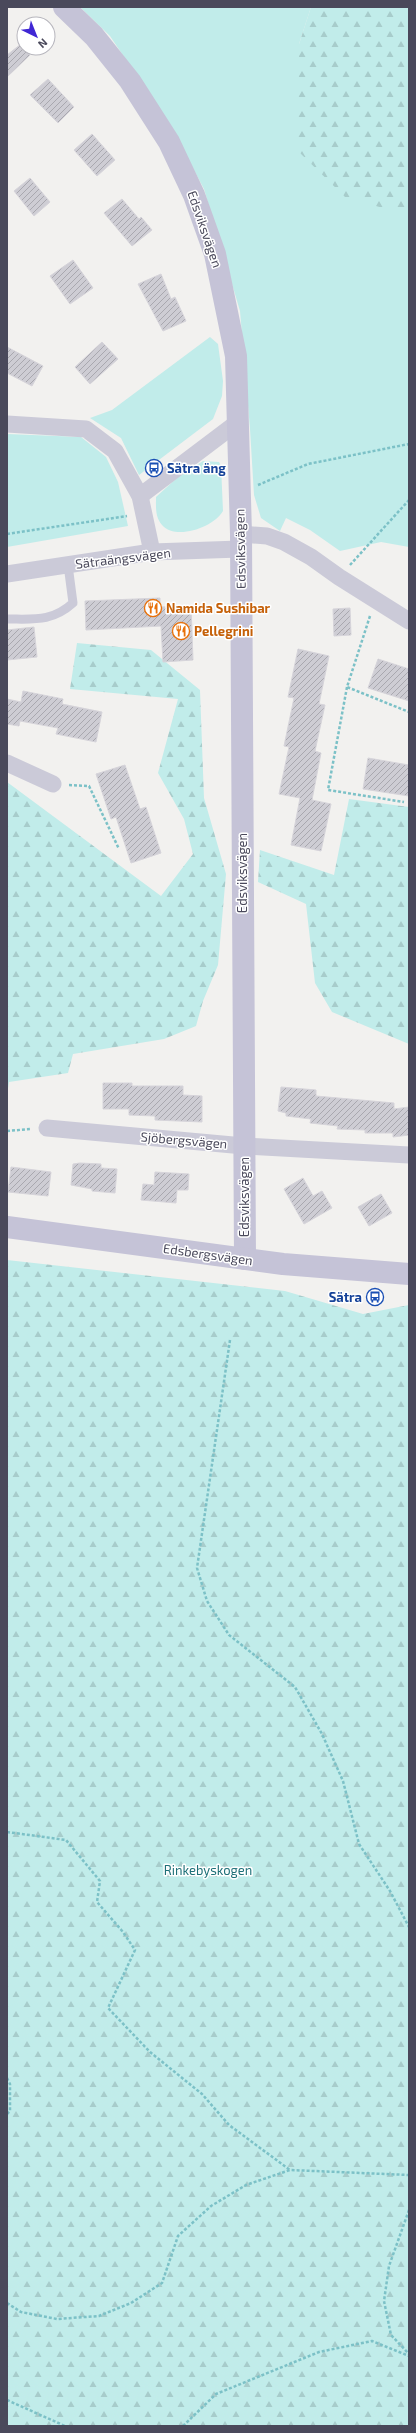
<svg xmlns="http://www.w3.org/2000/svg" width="416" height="2433" viewBox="0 0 416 2433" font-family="'Exo 2',sans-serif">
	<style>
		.green { fill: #c1ecea }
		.forest { fill: url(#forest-firs) }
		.building { fill: url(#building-hatch); stroke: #d6d4da }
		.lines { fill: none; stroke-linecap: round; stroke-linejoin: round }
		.path { stroke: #7cc1c7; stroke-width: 2.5; stroke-dasharray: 3 2; stroke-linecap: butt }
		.lane { stroke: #cbcad8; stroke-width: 9 }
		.street { stroke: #cbcad8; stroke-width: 17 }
		.secondary { stroke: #c5c3d7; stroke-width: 22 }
		.labels { text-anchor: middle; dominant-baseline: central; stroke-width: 3; stroke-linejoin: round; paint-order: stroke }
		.street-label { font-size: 13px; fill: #4a495b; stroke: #fff }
		.transit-label { font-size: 13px; font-weight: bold; fill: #164399; stroke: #fff; text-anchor: start }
		.food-label { font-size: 13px; font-weight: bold; fill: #c56008; stroke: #fff; text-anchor: start }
		.park-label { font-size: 13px; fill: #1e7078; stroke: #fff }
	</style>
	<defs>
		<pattern id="forest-firs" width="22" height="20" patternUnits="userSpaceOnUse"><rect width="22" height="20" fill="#c1ecea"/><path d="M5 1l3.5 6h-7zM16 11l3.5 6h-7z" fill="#a7cccb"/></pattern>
		<pattern id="building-hatch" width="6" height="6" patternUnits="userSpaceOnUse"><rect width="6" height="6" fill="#cecdd4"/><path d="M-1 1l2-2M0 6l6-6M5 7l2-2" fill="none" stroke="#a9a8af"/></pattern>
	</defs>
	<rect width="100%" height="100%" fill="#f2f1ef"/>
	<!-- green -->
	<g class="green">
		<path d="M80,7H311L299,44L407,214L409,213V547L381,542L340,551L310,530L286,518L280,531L261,518L254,495L250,429L240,311L204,189L171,127L110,36Z"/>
		<path d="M210,337L218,344L223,381L222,396L213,419L139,475L121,438L90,418L112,410Z"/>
		<path d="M7,434L81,437L106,457L118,482L128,526L7,547Z"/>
		<path d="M203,461L219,462L221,466L223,511C214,527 176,541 162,525C155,517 156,507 156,497L178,477Z"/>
	</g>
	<!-- forest -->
	<g class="forest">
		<path d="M311,7H409V213L407,215L345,197L298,151L299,44Z"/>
		<path d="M77,643L151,650L200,690L204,798L226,874L218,965L203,1001L196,1026L164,1039L73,1054L68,1073L9,1082L7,1095V782L161,896L193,854L184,819L158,773L178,699L70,689Z"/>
		<path d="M349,799L409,807V1044L332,1012L315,983L306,904L258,882L260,850L334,875Z"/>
		<path d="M7,1260L285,1291L363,1314L409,1305V2426H7Z"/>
	</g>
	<!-- building -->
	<g class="building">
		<path d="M21,44L30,55L7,77V55Z"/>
		<path d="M48,79L74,107L58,123L30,95Z"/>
		<path d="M92,134L115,160L97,176L74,150Z"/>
		<path d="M30,178L50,202L34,216L14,191Z"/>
		<path d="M122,199L139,219L141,217L152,230L132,246L104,213Z"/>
		<path d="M73,260L93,288L70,304L50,276Z"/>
		<path d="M161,274L171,299L175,297L186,321L163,331L138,284Z"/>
		<path d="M102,342L118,359L90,384L75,367Z"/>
		<path d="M7,347L43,366L32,386L7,373Z"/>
		<path d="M160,598V607L191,606L193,660L163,662L161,626L86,630L85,601Z"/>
		<path d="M350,608L351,635L334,636L333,609Z"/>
		<path d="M34,627L37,657L7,660V630Z"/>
		<path d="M298,649L329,656L319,704L325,705L315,751L321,753L312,800L331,804L321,851L291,845L300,798L279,794L289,747L284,746L294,698L288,697Z"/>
		<path d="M378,659L409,669V701L368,688Z"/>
		<path d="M23,691L63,699L62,704L102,712L96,742L56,734L58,728L20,721L19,726L7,724V699L21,702Z"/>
		<path d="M368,758L409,765V796L363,789Z"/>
		<path d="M125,765L140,809L146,807L161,853L131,863L116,817L111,819L96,774Z"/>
		<path d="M103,1083H132V1086H183V1095L202,1096V1122L155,1120V1116L129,1115V1109H103Z"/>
		<path d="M281,1087L316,1090V1096L394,1103V1109L409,1107V1135L393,1137V1133H365V1130L337,1129L338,1126L310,1123L311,1119L286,1116V1113L278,1111Z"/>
		<path d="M80,1163L101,1164V1168L117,1169L115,1193L92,1191V1189L71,1185L73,1164Z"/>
		<path d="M11,1167L51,1172L48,1196L8,1192Z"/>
		<path d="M155,1172L189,1174L188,1190H177L176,1203L141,1200L143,1184L154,1185Z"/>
		<path d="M303,1178L313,1196L322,1191L332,1208L304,1224L284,1189Z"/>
		<path d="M381,1194L392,1213L369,1226L358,1207Z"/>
	</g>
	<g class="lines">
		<!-- path -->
		<g class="path">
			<path d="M258,485L308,464L409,444"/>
			<path d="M7,534L127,516"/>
			<path d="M350,565L409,500"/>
			<path d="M370,616L347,687L409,712"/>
			<path d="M347,687L328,790L404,802"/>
			<path d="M69,785L89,786L119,849"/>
			<path d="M7,1131L30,1129"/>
			<path d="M230,1340L197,1568L207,1601L229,1635L295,1687L322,1734L343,1781L359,1844L390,1891L409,1927"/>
			<path d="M7,1832L66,1840L100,1881L97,1902L123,1932L135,1950L108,2008L150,2052L202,2094L229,2125L290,2170"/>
			<path d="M7,2078L10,2084V2111L7,2114"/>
			<path d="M409,2210L389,2266L384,2301L391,2335L409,2354"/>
			<path d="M7,2303L21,2312L57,2319L99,2316L131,2303L162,2283L178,2236L211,2206L246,2185L290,2170L409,2175"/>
			<path d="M7,2400L65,2426"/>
			<path d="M183,2426L216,2394L319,2352L372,2341L409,2356"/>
		</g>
		<!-- lane -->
		<path class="lane" d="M7,619C34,619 52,622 73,603L68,565"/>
		<!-- street -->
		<g class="street">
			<path d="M7,424L86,429L115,451L140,496L152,552"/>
			<path d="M140,496L238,422"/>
			<path d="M241,534L267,536L284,542L311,557L339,577L409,621"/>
			<path d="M7,574L152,552L240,549"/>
			<path d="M7,763L53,784"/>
			<path d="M47,1128L244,1146L409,1155"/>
		</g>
		<!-- secondary -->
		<g class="secondary">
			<path d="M64,7L94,36L130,81L169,142L194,195L215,254L236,356L241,534L245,1259"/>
			<path d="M7,1227L283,1264L409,1274"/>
		</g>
	</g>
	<!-- icons -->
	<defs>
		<g id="bus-ring" transform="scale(0.9)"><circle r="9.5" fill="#fff" stroke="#1a4fb4" stroke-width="1.5"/><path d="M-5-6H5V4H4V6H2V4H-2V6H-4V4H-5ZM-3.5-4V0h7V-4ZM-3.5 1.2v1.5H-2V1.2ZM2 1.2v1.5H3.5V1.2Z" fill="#1a4fb4"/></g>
		<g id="restaurant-ring" transform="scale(0.9)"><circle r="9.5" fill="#fff" stroke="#e8710a" stroke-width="1.5"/><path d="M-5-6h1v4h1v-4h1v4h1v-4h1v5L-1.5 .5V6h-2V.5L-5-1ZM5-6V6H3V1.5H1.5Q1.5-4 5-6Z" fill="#e8710a"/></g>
	</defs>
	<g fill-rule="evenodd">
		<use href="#bus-ring" x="154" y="468"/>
		<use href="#restaurant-ring" x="153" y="608"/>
		<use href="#restaurant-ring" x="181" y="631"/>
		<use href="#bus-ring" x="375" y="1297"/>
	</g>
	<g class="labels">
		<!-- street labels -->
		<g class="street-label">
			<text transform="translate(205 229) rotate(71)">Edsviksvägen</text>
			<text transform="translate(240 549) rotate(-91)">Edsviksvägen</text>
			<text transform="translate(123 558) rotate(-7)">Sätraängsvägen</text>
			<text transform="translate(242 873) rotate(-90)">Edsviksvägen</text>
			<text transform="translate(184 1140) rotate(5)">Sjöbergsvägen</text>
			<text transform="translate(244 1197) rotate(-90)">Edsviksvägen</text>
			<text transform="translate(208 1254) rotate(8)">Edsbergsvägen</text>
		</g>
		<!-- transit labels -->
		<g class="transit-label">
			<text x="167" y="468">Sätra äng</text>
			<text x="362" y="1297" text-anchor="end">Sätra</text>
		</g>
		<!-- food labels -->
		<g class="food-label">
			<text x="166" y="608">Namida Sushibar</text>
			<text x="194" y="631">Pellegrini</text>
		</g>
		<!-- park labels -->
		<g class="park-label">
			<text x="208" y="1870">Rinkebyskogen</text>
		</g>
	</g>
	<!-- border -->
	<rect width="416" height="2433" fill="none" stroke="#4a495b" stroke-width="16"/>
	<!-- north arrow -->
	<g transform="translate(36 36) rotate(137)"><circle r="19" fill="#ffffff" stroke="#b7b6bd"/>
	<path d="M0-3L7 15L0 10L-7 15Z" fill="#4027d4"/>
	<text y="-6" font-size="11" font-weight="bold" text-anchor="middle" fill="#4a495b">N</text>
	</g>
</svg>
